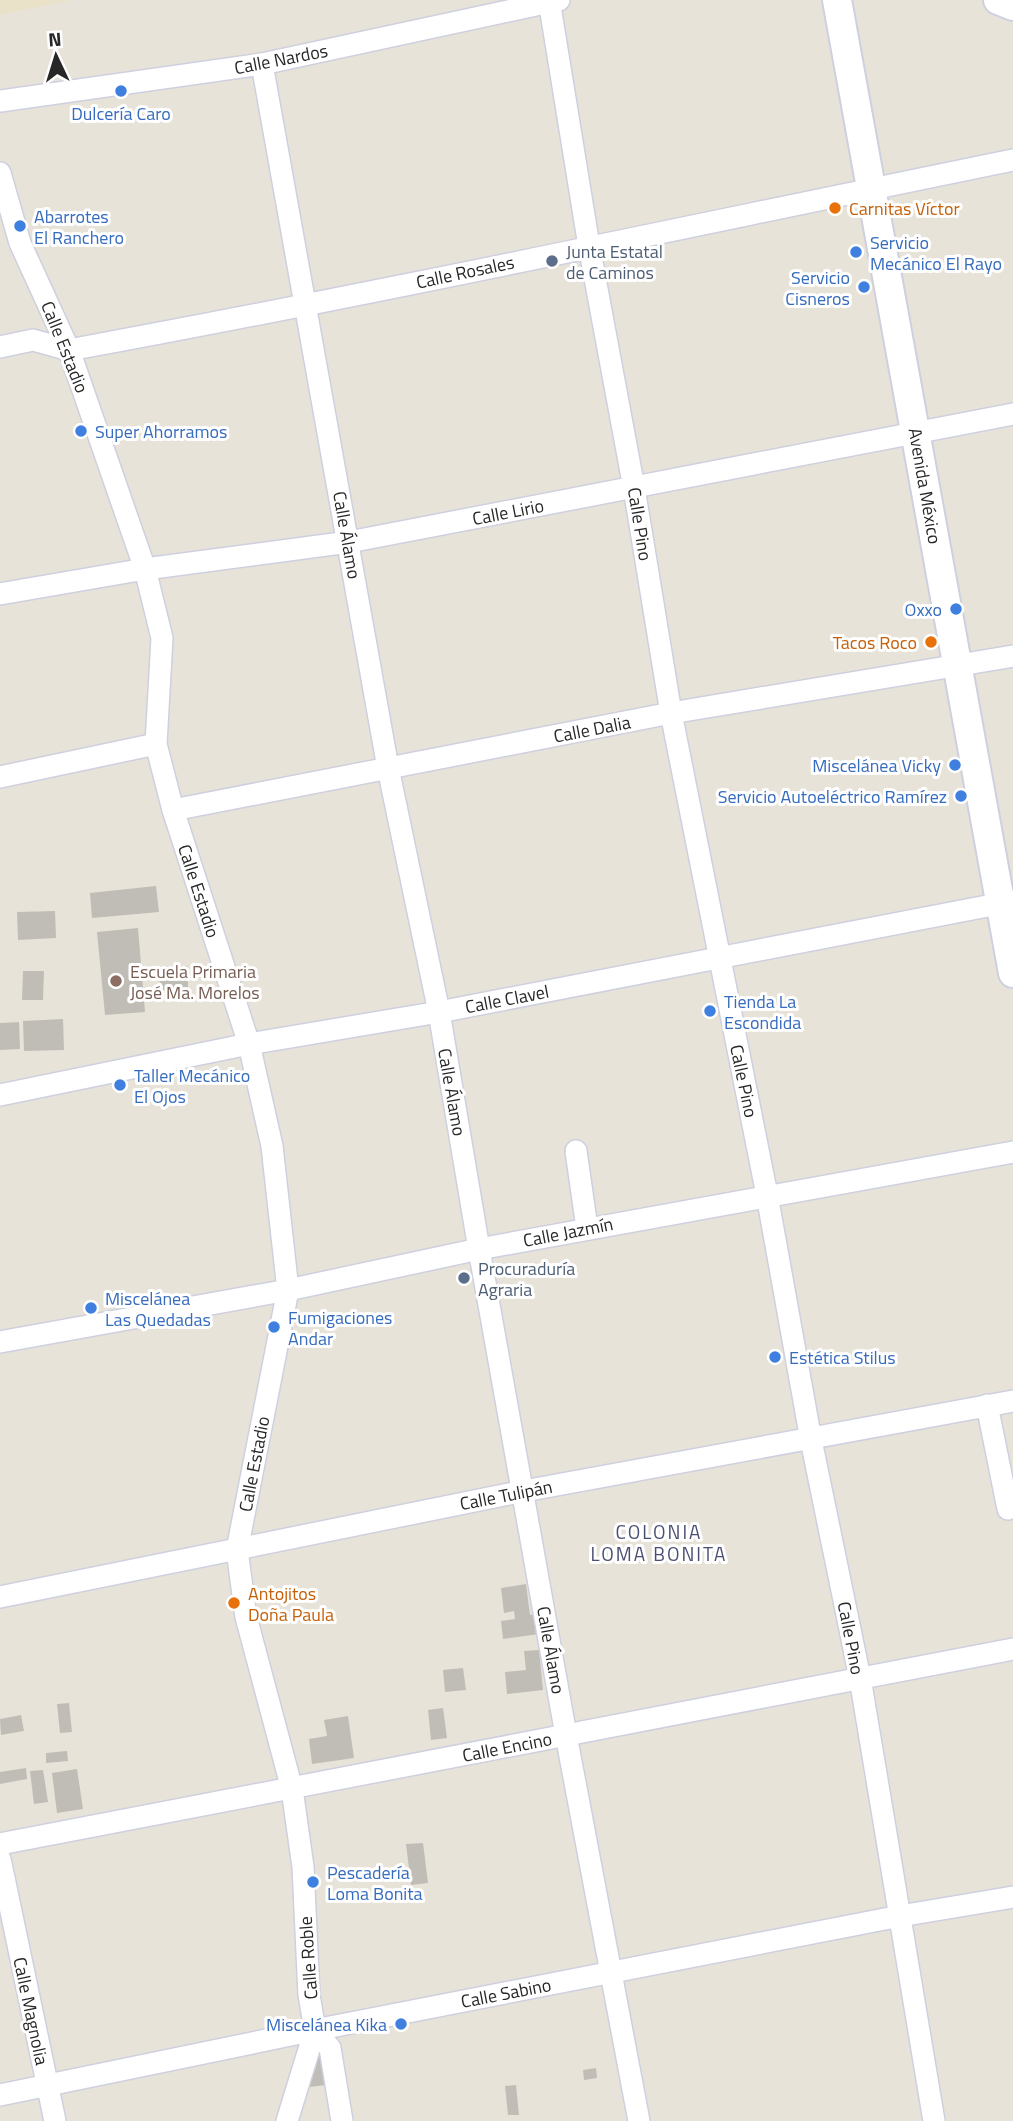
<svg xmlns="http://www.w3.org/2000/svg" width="1013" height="2121" viewBox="0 0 1013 2121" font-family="'Titillium Web',sans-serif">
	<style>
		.education { fill: #e9e2c9 }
		.building { fill: #c0bdb6 }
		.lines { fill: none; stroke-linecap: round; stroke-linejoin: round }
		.street-casing { stroke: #ced0df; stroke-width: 24 }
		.secondary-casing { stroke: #ced0df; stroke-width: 32 }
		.street { stroke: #fff; stroke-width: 21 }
		.secondary { stroke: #fff; stroke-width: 28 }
		.shop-dot { fill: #3f7fe0; stroke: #fff; stroke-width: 2.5 }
		.food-dot { fill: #e8710a; stroke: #fff; stroke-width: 2.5 }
		.service-dot { fill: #5c6f8a; stroke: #fff; stroke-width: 2.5 }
		.education-dot { fill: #8d6e63; stroke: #fff; stroke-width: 2.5 }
		.labels { text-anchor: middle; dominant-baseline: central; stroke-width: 6; stroke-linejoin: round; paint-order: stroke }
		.street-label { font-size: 18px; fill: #272727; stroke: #fff }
		.shop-label { font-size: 18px; fill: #366cbe; stroke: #fff; text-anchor: start }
		.food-label { font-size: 18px; fill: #c56008; stroke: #fff; text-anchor: start }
		.service-label { font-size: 18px; fill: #4e5e75; stroke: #fff; text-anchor: start }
		.education-label { font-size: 18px; fill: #785e54; stroke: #fff; text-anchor: start }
		.neighbourhood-label { font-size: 19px; letter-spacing: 2px; fill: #4b4e73; stroke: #fff }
	</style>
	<rect width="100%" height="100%" fill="#e8e3d9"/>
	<!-- education -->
	<path class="education" d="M0,0H72L0,15Z"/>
	<!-- building -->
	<g class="building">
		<path d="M156,886L159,912L92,918L90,893Z"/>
		<path d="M55,911L56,938L18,940L17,912Z"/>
		<path d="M138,928L145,1012L105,1015L97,932Z"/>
		<path d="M159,966H188V990L160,991Z"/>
		<path d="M23,971H44L43,1000H22Z"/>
		<path d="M63,1019L64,1050L24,1051L23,1021Z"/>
		<path d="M19,1022L20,1049L0,1050V1023Z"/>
		<path d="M526,1584L530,1615L537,1614L539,1634L503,1639L501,1621L515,1619L514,1611L504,1613L501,1588Z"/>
		<path d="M539,1650L543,1690L507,1694L505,1672L526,1670L524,1651Z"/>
		<path d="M463,1668L466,1690L445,1692L443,1670Z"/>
		<path d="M69,1703L72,1732L60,1733L57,1704Z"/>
		<path d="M443,1708L447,1738L431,1740L428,1710Z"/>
		<path d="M21,1715L24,1731L1,1735L0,1719Z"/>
		<path d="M348,1716L354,1758L312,1764L309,1739L327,1736L324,1720Z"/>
		<path d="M67,1751L68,1761L46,1763V1753Z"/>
		<path d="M26,1768L27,1779L0,1784V1772Z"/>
		<path d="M77,1769L83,1809L57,1813L52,1773Z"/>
		<path d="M43,1770L48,1802L34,1804L30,1771Z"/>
		<path d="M423,1843L428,1883L411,1885L406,1844Z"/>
		<path d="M319,2047L322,2052L326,2085L301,2088Z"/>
		<path d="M596,2068L597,2078L584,2080L583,2070Z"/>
		<path d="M516,2085L519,2115H508L505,2086Z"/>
	</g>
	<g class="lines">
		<!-- street casing -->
		<g class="street-casing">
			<g id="street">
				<path d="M549,0L589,246L634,488L671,713L767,1195L811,1440L860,1678L934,2121"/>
				<path d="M262,64L388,768L439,1012L479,1249L566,1735L639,2121"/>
				<path d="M0,101L262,64L559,0"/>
				<path d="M0,173L20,243L69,350L145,569L162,638L156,744L173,810L249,1044L272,1146L288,1290L237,1550L246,1617L292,1789L303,1867L309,1995L315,2030L330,2048L342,2121"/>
				<path d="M0,347L33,340L69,350C385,292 699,224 1013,160"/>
				<path d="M0,594L145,569L349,542L1013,414"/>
				<path d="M0,777L156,744"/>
				<path d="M173,810L671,713L1013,656"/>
				<path d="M0,1095L249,1044L439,1012L1013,901"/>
				<path d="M576,1151L587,1228"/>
				<path d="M0,1342L288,1290L479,1249L1013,1152"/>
				<path d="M987,1405L1008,1509"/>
				<path d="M0,1597L524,1491L1013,1401"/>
				<path d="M0,1844L1013,1649"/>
				<path d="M0,1859L55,2121"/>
				<path d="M0,2095L315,2030L900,1916L1013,1897"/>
				<path d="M287,2121L315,2030"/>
			</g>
		</g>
		<!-- secondary casing -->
		<g class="secondary-casing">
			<g id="secondary">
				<path d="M837,0L1013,973"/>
				<path d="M998,0L1013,6"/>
			</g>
		</g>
		<!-- street -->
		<use href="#street" class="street"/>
		<!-- secondary -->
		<use href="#secondary" class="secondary"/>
	</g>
	<!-- markers -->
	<g class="shop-dot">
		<circle cx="121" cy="91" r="7"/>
		<circle cx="20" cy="226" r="7"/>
		<circle cx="856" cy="252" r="7"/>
		<circle cx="864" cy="287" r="7"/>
		<circle cx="81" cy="431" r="7"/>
		<circle cx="956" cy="609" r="7"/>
		<circle cx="955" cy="765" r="7"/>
		<circle cx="961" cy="796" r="7"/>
		<circle cx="710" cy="1011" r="7"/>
		<circle cx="120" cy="1085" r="7"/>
		<circle cx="91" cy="1308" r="7"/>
		<circle cx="274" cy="1327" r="7"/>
		<circle cx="775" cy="1357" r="7"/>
		<circle cx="313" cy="1882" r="7"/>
		<circle cx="401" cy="2024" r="7"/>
	</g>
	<g class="food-dot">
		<circle cx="835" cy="208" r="7"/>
		<circle cx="931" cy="642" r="7"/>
		<circle cx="234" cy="1603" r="7"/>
	</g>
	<g class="service-dot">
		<circle cx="552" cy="261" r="7"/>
		<circle cx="464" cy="1278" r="7"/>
	</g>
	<circle class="education-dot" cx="116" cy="981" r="7"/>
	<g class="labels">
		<!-- street labels -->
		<g class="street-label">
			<text transform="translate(281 59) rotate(-11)">Calle Nardos</text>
			<text transform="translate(465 272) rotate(-12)">Calle Rosales</text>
			<text transform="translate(65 347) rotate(68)">Calle Estadio</text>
			<text transform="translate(925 486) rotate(80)">Avenida México</text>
			<text transform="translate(508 512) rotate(-11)">Calle Lirio</text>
			<text transform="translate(640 524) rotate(81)">Calle Pino</text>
			<text transform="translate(347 535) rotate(80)">Calle Álamo</text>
			<text transform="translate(592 729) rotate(-11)">Calle Dalia</text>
			<text transform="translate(199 891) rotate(72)">Calle Estadio</text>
			<text transform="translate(507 999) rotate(-11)">Calle Clavel</text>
			<text transform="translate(744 1081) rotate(78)">Calle Pino</text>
			<text transform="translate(452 1092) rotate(80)">Calle Álamo</text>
			<text transform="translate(568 1232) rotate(-11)">Calle Jazmín</text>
			<text transform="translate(254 1464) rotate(-79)">Calle Estadio</text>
			<text transform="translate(506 1495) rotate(-11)">Calle Tulipán</text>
			<text transform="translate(851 1638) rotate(79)">Calle Pino</text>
			<text transform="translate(551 1650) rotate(80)">Calle Álamo</text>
			<text transform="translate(507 1747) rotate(-11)">Calle Encino</text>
			<text transform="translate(308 1958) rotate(-94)">Calle Roble</text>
			<text transform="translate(506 1993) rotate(-11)">Calle Sabino</text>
			<text transform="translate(31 2011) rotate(78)">Calle Magnolia</text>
		</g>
		<!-- shop labels -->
		<g class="shop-label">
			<text x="121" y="113" text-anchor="middle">Dulcería Caro</text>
			<text x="34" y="216">Abarrotes<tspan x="34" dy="21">El Ranchero</tspan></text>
			<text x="870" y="242">Servicio<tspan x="870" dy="21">Mecánico El Rayo</tspan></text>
			<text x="850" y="277" text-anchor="end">Servicio<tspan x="850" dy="21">Cisneros</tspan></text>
			<text x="95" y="431">Super Ahorramos</text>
			<text x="942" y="609" text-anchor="end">Oxxo</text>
			<text x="941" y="765" text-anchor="end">Miscelánea Vicky</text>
			<text x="947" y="796" text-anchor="end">Servicio Autoeléctrico Ramírez</text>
			<text x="724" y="1001">Tienda La<tspan x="724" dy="21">Escondida</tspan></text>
			<text x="134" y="1075">Taller Mecánico<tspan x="134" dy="21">El Ojos</tspan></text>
			<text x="105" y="1298">Miscelánea<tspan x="105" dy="21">Las Quedadas</tspan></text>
			<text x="288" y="1317">Fumigaciones<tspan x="288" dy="21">Andar</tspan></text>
			<text x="789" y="1357">Estética Stilus</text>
			<text x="327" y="1872">Pescadería<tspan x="327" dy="21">Loma Bonita</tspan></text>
			<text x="387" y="2024" text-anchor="end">Miscelánea Kika</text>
		</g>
		<!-- food labels -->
		<g class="food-label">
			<text x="849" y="208">Carnitas Víctor</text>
			<text x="917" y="642" text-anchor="end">Tacos Roco</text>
			<text x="248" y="1593">Antojitos<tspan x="248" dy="21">Doña Paula</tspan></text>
		</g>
		<!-- service labels -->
		<g class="service-label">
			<text x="566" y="251">Junta Estatal<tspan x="566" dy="21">de Caminos</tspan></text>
			<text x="478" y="1268">Procuraduría<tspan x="478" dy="21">Agraria</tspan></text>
		</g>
		<!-- education labels -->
		<g class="education-label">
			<text x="130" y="971">Escuela Primaria<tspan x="130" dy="21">José Ma. Morelos</tspan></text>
		</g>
		<!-- neighbourhood labels -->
		<g class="neighbourhood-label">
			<text x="659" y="1531">COLONIA<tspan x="659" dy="22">LOMA BONITA</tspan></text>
		</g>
	</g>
	<!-- north arrow -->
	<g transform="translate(56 56) rotate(356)" stroke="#ffffff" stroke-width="5" paint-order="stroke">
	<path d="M0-5L12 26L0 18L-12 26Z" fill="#272727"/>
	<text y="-10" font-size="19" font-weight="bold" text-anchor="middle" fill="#272727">N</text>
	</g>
</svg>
